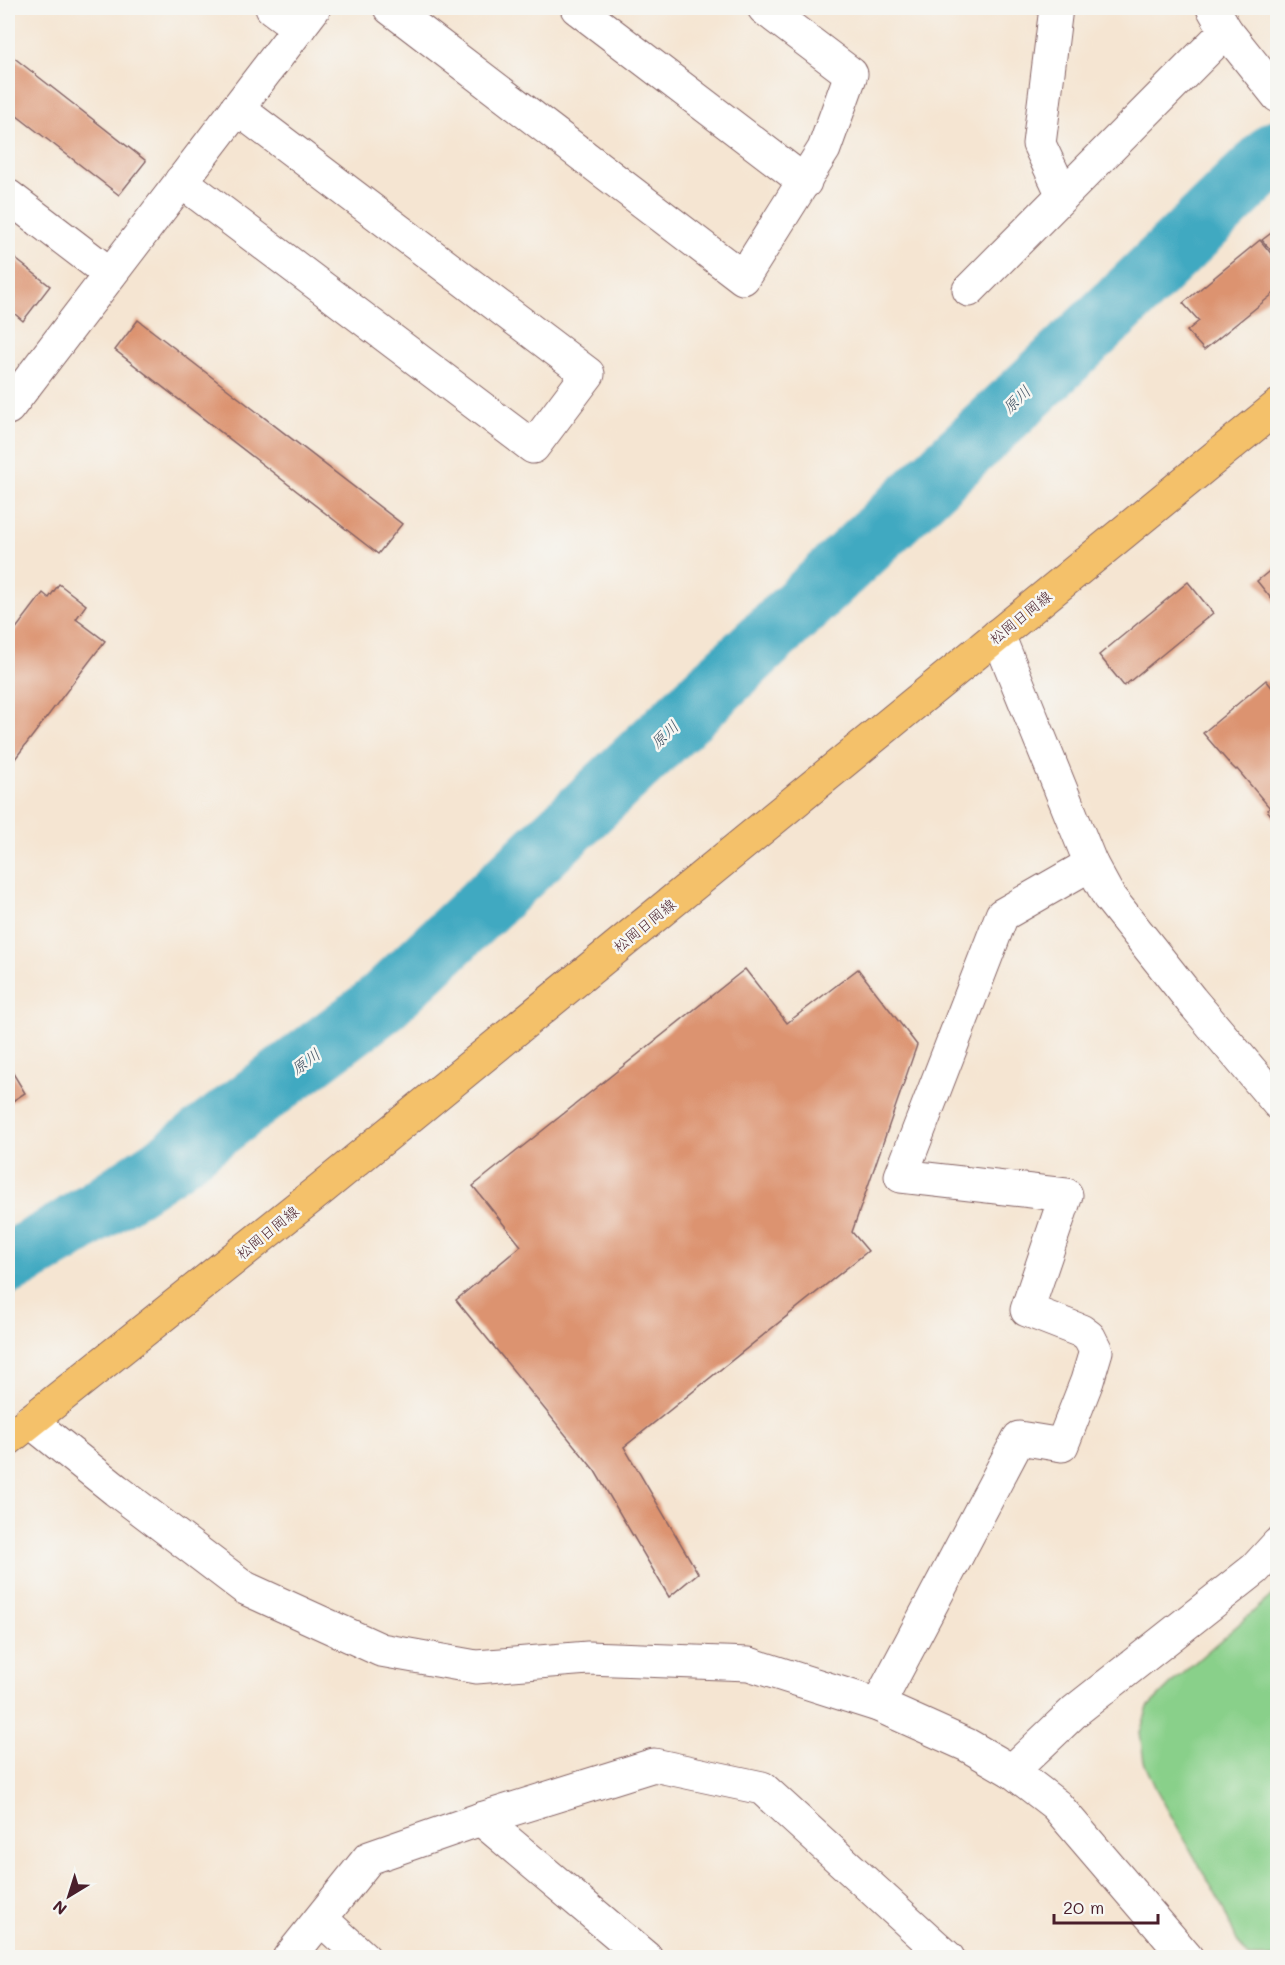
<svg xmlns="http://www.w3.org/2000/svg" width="1285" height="1965" viewBox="0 0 1285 1965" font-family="Mali,'Klee One',sans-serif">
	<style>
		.green { fill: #89d08a; stroke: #6a785a; stroke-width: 1.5 }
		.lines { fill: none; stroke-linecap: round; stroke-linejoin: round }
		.river { stroke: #41a9c1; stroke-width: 62 }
		.building { fill: #dc936f }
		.minor-casing { stroke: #866465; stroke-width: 35 }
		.major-casing { stroke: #866465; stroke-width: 35 }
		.minor { stroke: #fff; stroke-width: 33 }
		.major { stroke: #f4c16a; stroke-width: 33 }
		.labels { text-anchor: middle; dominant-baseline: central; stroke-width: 5; stroke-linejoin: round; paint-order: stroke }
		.street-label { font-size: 15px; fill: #4a1f2b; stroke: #f6f6f2 }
		.water-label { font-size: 16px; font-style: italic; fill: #465667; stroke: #f6f6f2 }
	</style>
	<rect width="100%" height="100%" fill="#f6f6f2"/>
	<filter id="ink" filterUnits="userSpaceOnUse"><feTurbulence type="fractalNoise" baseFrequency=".0167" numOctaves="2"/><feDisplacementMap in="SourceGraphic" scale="12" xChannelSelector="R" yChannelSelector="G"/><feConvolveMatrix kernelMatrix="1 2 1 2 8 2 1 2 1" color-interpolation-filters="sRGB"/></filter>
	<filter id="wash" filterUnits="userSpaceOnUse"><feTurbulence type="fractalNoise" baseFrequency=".008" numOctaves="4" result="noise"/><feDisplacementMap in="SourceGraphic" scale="24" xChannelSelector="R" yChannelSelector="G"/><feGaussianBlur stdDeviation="1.35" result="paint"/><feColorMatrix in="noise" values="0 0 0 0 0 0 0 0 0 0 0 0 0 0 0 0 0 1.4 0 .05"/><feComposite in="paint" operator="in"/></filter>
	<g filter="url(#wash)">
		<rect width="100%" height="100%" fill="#f5e5d2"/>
		<!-- green -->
		<path class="green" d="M1277,1591V1957H1248L1237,1941L1221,1904L1156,1789L1144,1762L1140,1733L1148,1707L1177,1678Z"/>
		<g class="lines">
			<!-- river -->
			<path class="river" d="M8,1264L64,1232L173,1160L377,1007L1117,307L1278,150"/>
		</g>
		<g id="blocks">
			<!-- building -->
			<g class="building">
				<path d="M8,53L146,161L119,195L8,109Z"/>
				<path d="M1278,228V258L1262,240Z"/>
				<path d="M1260,240L1278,262V290L1204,350L1187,331L1199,321L1183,303Z"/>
				<path d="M8,253L50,286L23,321L8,308Z"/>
				<path d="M138,320L402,524L378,554L115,350Z"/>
				<path d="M1278,564V607L1257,581Z"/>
				<path d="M1188,582L1213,613L1124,686L1099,655Z"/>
				<path d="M59,584L86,605L76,619L105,641L8,768V639L43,593L49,598Z"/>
				<path d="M1266,680L1278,695V824L1267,810L1270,808L1237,769L1236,770L1228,762L1203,733Z"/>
				<path d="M745,969L787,1023L858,969L917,1045L852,1232L868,1251L624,1447L698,1573L669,1597L595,1471L456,1300L521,1246L473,1186Z"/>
				<path d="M8,1065L25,1093L8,1104Z"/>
			</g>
		</g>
	</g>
	<g filter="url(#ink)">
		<use href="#blocks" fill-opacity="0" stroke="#866465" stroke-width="1.5"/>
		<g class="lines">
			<!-- minor casing -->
			<g class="minor-casing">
				<g id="minor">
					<path d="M272,8L299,28"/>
					<path d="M390,8L743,278L824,149L851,74L764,8"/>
					<path d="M577,8L805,182"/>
					<path d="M1056,8L1039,144L1063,195"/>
					<path d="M1213,8L1226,31L1278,96"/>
					<path d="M181,181L533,447L588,374L237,108"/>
					<path d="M8,196L110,274"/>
					<path d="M969,290L1226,31"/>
					<path d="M8,408L314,8"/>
					<path d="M1091,864L1109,897L1191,1000L1278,1103"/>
					<path d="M30,1421L116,1490L245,1588L381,1650L476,1667L588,1658L749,1664L878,1705L967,1745L1012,1771L1056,1805L1187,1958"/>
					<path d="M878,1705L1019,1438L1062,1445L1087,1381L1096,1351L1089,1337L1081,1331L1027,1310L1066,1195L901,1176L1002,915L1091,864L998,635"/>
					<path d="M1012,1771L1075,1711L1255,1569L1278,1544"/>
					<path d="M481,1819L646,1958"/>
					<path d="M321,1919L364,1958"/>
					<path d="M289,1958L369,1858L481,1819L654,1765L762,1788L948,1958"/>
				</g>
			</g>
			<!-- major casing -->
			<g class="major-casing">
				<path id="major" d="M8,1439L321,1189L1278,406"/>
			</g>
			<!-- minor -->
			<use href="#minor" class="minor"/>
			<!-- major -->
			<use href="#major" class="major"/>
		</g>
	</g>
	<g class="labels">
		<!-- street labels -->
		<g class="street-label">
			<text transform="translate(1020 617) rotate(-39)">松岡日岡線</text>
			<text transform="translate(644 925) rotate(-39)">松岡日岡線</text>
			<text transform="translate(267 1232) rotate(-39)">松岡日岡線</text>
		</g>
		<!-- water labels -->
		<g class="water-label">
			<text transform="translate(1016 399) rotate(-44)">原川</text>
			<text transform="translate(664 734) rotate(-44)">原川</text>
			<text transform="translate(305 1061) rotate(-37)">原川</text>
		</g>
	</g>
	<!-- margin -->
	<rect width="1285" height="1965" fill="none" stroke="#f6f6f2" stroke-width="30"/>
	<!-- north arrow -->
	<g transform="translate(69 1896) rotate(218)" stroke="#f6f6f2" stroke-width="4.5" paint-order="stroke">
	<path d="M0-4.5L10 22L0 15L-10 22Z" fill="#4a1f2b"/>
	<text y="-9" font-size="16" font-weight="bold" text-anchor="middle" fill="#4a1f2b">N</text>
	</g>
	<!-- scale -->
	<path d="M1054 1914v9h104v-9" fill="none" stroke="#4a1f2b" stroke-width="3"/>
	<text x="1063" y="1914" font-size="18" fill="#4a1f2b" stroke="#f6f6f2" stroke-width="4.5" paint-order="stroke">20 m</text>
</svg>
